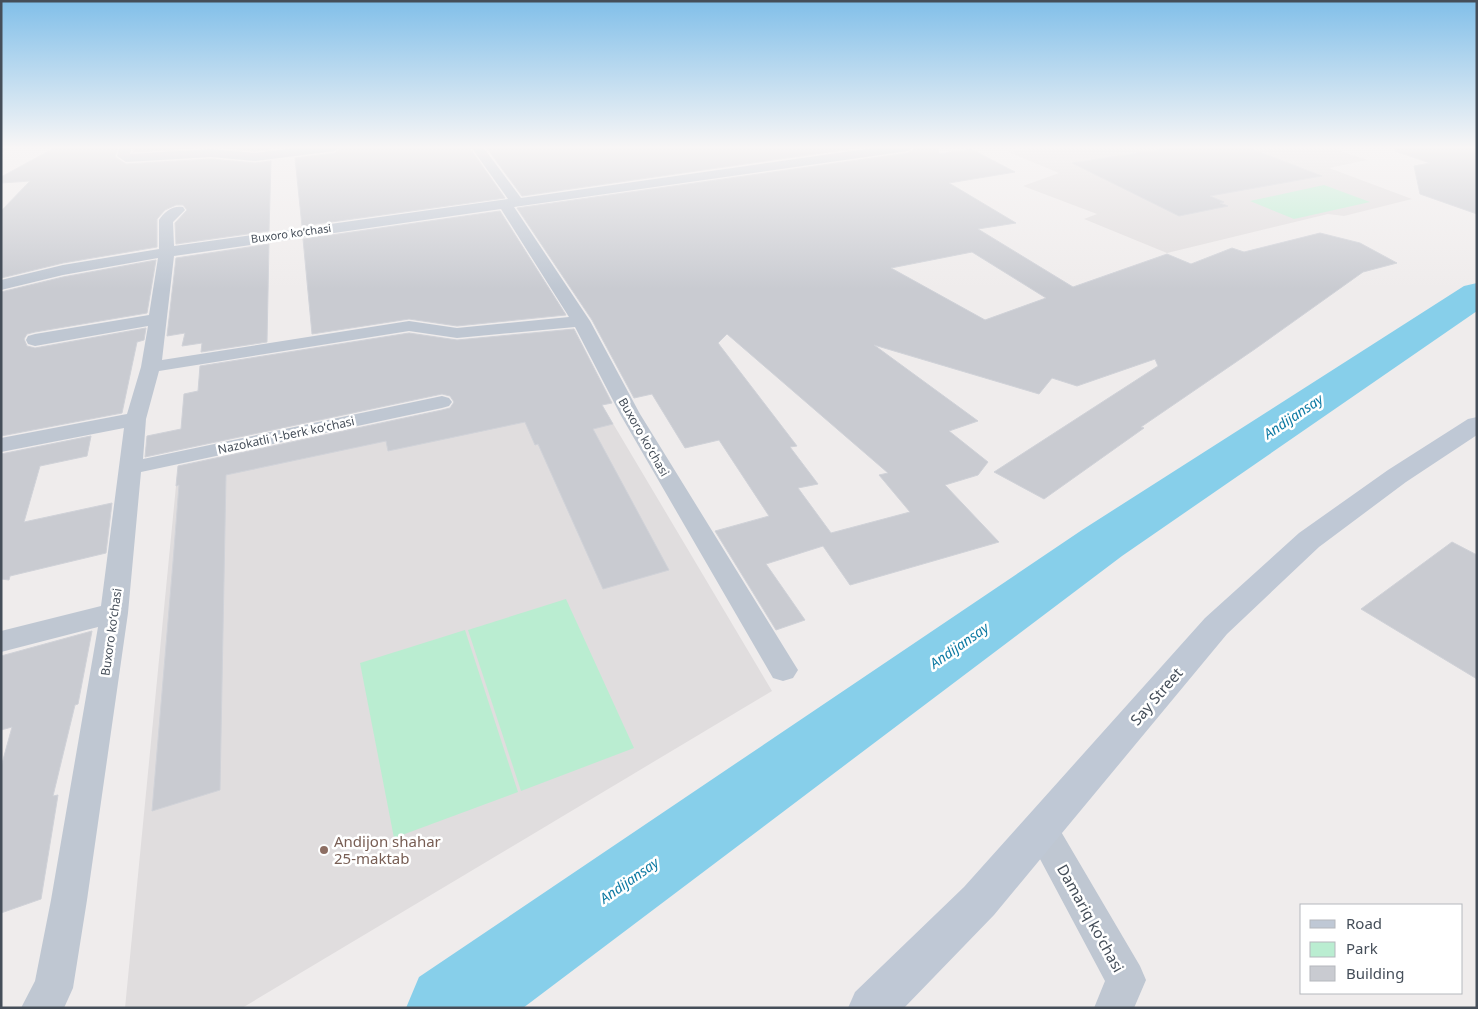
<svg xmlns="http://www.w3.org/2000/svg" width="1478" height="1009" viewBox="0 0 1478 1009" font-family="'Noto Sans',sans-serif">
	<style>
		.education { fill: #e0ddde }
		.green { fill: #baedd1 }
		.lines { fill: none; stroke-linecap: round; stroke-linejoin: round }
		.river { fill: #87cfea; fill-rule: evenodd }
		.building { fill: #c9cbd1; stroke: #d0d2d8; fill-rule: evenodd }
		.street { fill: #bfc7d2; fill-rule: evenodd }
		.secondary { fill: #bfc8d5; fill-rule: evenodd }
		.education-dot { fill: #8d6e63; stroke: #fff; stroke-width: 2 }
		.labels { text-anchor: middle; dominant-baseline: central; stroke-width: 5; stroke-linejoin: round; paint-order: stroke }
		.far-street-label { font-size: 11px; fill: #454e59; stroke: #fff }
		.street-label { font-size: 12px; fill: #454e59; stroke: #fff }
		.water-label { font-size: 14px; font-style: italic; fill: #0e7aa3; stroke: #fff }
		.near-street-label { font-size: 15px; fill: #454e59; stroke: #fff }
		.near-education-label { font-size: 15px; fill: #785e54; stroke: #fff; text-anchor: start }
	</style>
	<rect width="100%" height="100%" fill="#efecec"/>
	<!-- education -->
	<g class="education">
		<path d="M1041,147H1329L1367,160L1329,168L1412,199L1344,216L1328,214L1167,253L1084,219L1097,214L1023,186L1059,173L1008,152Z"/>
		<path d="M602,405L772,691L242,1008H125L176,486L386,440L388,451Z"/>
	</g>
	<!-- green -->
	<g class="green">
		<path d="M1324,185L1370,202L1294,219L1250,201Z"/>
		<path d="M566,599L634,748L521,791L468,630Z"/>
		<path d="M465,630L518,792L394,838L360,663Z"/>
	</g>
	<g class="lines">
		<!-- river -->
		<path class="river" d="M1477,283V311L1122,556L523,1008H406L419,977L1082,530L1464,286Z"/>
	</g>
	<!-- building -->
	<g class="building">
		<path d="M56,147H118L115,157L126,164L211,159L255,163L271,161L269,231L176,244L175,223L187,210L183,205H176L165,210L157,219V247L63,263L1,278V211L30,181L1,183V177Z"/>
		<path d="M134,147H208L133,152Z"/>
		<path d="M213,147H271V149L255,151Z"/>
		<path d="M343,147H469L505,198L302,226L295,158L335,153Z"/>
		<path d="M486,147H864L522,196Z"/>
		<path d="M916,147H938L939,154L971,149L1015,172L949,183L1016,223L978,229L1073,287L1167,254L1191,264L1232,248L1244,252L1320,233L1360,243L1397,263L1363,272L1255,349L1141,427L1144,428L1044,499L994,472L1158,366L1155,359L1077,386L1052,378L1039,394L874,345L978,421L949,431L988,462L978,475L945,485L999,542L850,585L823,546L766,564L805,620L776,630L715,531L769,516L719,440L685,448L652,394L634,398L592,320L517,208L908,153ZM972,252L1046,298L985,320L891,268ZM727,334L888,473L879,475L910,512L831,533L798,488L818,484L790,447L797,446L718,343Z"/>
		<path d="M1177,147H1247L1322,176L1210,196L1224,202L1220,203L1228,206L1179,216L1072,163Z"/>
		<path d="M1395,147H1477V214L1420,194L1414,166L1430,163L1395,151Z"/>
		<path d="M500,211L566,315L457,326L409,319L312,334L303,239Z"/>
		<path d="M269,244L267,342L201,352L202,343L182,346L185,333L167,336L176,258Z"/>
		<path d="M156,260L147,313L35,332L27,334L24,339L27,346L35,348L146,328L144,340L137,342L122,413L1,436V292L63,277Z"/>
		<path d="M574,329L612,403L602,405L613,424L593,429L669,570L603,589L538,444L535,445L525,422L388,451L386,441L226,475L220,790L152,811L173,562L179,485L176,486L178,466L442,410L450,408L454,402L450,396L442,394L145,457L147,436L181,429L184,394L198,391L200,366L409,333L457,340Z"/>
		<path d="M91,436L87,456L40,466L24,522L112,503L106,553L10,576L9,580L1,579V454Z"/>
		<path d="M1452,542L1477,555V679L1361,609Z"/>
		<path d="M92,631L78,704L75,705L53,796L58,795L41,899L1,913V767L12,727L1,730V656Z"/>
	</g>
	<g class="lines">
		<!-- street -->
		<g class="street">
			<path d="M1,147H12L1,153Z"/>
			<path d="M120,147H132L130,154L211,149L255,153L303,147H341L335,151L255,161L211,157L126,162L117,156Z"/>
			<path d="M471,147H483L521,198L880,147H914L908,151L514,207L590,321L640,414L798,670L793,678L783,681L773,678L620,414L575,327L457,338L409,331L159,371L146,419L143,459L442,396L449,398L452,402L449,406L442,408L141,472L128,613L87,900L73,988L64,1008H21L35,981L51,900L98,627L1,652V631L101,606L124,428L1,452V438L127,414L141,367L148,326L35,346L28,344L26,340L28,336L35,334L149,315L158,258L63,275L1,290V280L63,265L159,249V220C164,212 173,205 183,207L185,210L173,222L174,246L508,199ZM501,209L569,317L457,328L409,321L162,360L174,256Z"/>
			<path d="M1041,813L1053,818L1140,966L1146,980L1134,1008H1094L1105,981L1024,829L1029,818Z"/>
		</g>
		<!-- secondary -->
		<path class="secondary" d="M1477,417V435L1406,482L1319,547L1227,634L994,915L904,1008H848L855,992L964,887L1205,618L1299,533L1388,470L1468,419Z"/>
	</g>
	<!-- sky -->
	<linearGradient id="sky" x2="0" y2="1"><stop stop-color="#81bfe9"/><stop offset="0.51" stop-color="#f8f6f6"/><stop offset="1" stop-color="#f8f6f6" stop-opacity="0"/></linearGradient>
	<rect width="1478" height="289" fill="url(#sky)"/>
	<!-- markers -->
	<circle class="education-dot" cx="324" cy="850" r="5"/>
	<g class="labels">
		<!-- far-street labels -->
		<g class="far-street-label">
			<text transform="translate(291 233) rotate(-8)">Buxoro koʻchasi</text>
		</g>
		<!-- street labels -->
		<g class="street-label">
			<text transform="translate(286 435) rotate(-12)">Nazokatli 1-berk koʻchasi</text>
			<text transform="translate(644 437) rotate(60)">Buxoro koʻchasi</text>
			<text transform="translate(111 632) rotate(-82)">Buxoro koʻchasi</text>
		</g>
		<!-- water labels -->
		<g class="water-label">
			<text transform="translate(1293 416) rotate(-34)">Andijansay</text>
			<text transform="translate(959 645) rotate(-35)">Andijansay</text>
			<text transform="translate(629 880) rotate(-35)">Andijansay</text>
		</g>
		<!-- near-street labels -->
		<g class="near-street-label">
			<text transform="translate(1156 696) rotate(-49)">Say Street</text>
			<text transform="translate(1091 918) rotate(61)">Damariq koʻchasi</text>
		</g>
		<!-- near-education labels -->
		<g class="near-education-label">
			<text x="334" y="841">Andijon shahar<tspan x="334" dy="17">25-maktab</tspan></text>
		</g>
	</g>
	<!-- border -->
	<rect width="1478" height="1009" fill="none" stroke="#454e59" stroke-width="5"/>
	<!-- legend -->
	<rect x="1300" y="904" width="162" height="90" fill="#ffffff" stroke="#b5b8bd"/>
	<rect x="1310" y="920" width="25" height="8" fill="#bfc8d5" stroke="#b5b8bd"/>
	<text x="1346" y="929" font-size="15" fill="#454e59">Road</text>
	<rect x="1310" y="942" width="25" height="15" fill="#baedd1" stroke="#b5b8bd"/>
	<text x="1346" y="954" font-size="15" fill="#454e59">Park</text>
	<rect x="1310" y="966" width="25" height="15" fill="#c9cbd1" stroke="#b5b8bd"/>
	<text x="1346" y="979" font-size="15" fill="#454e59">Building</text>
</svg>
